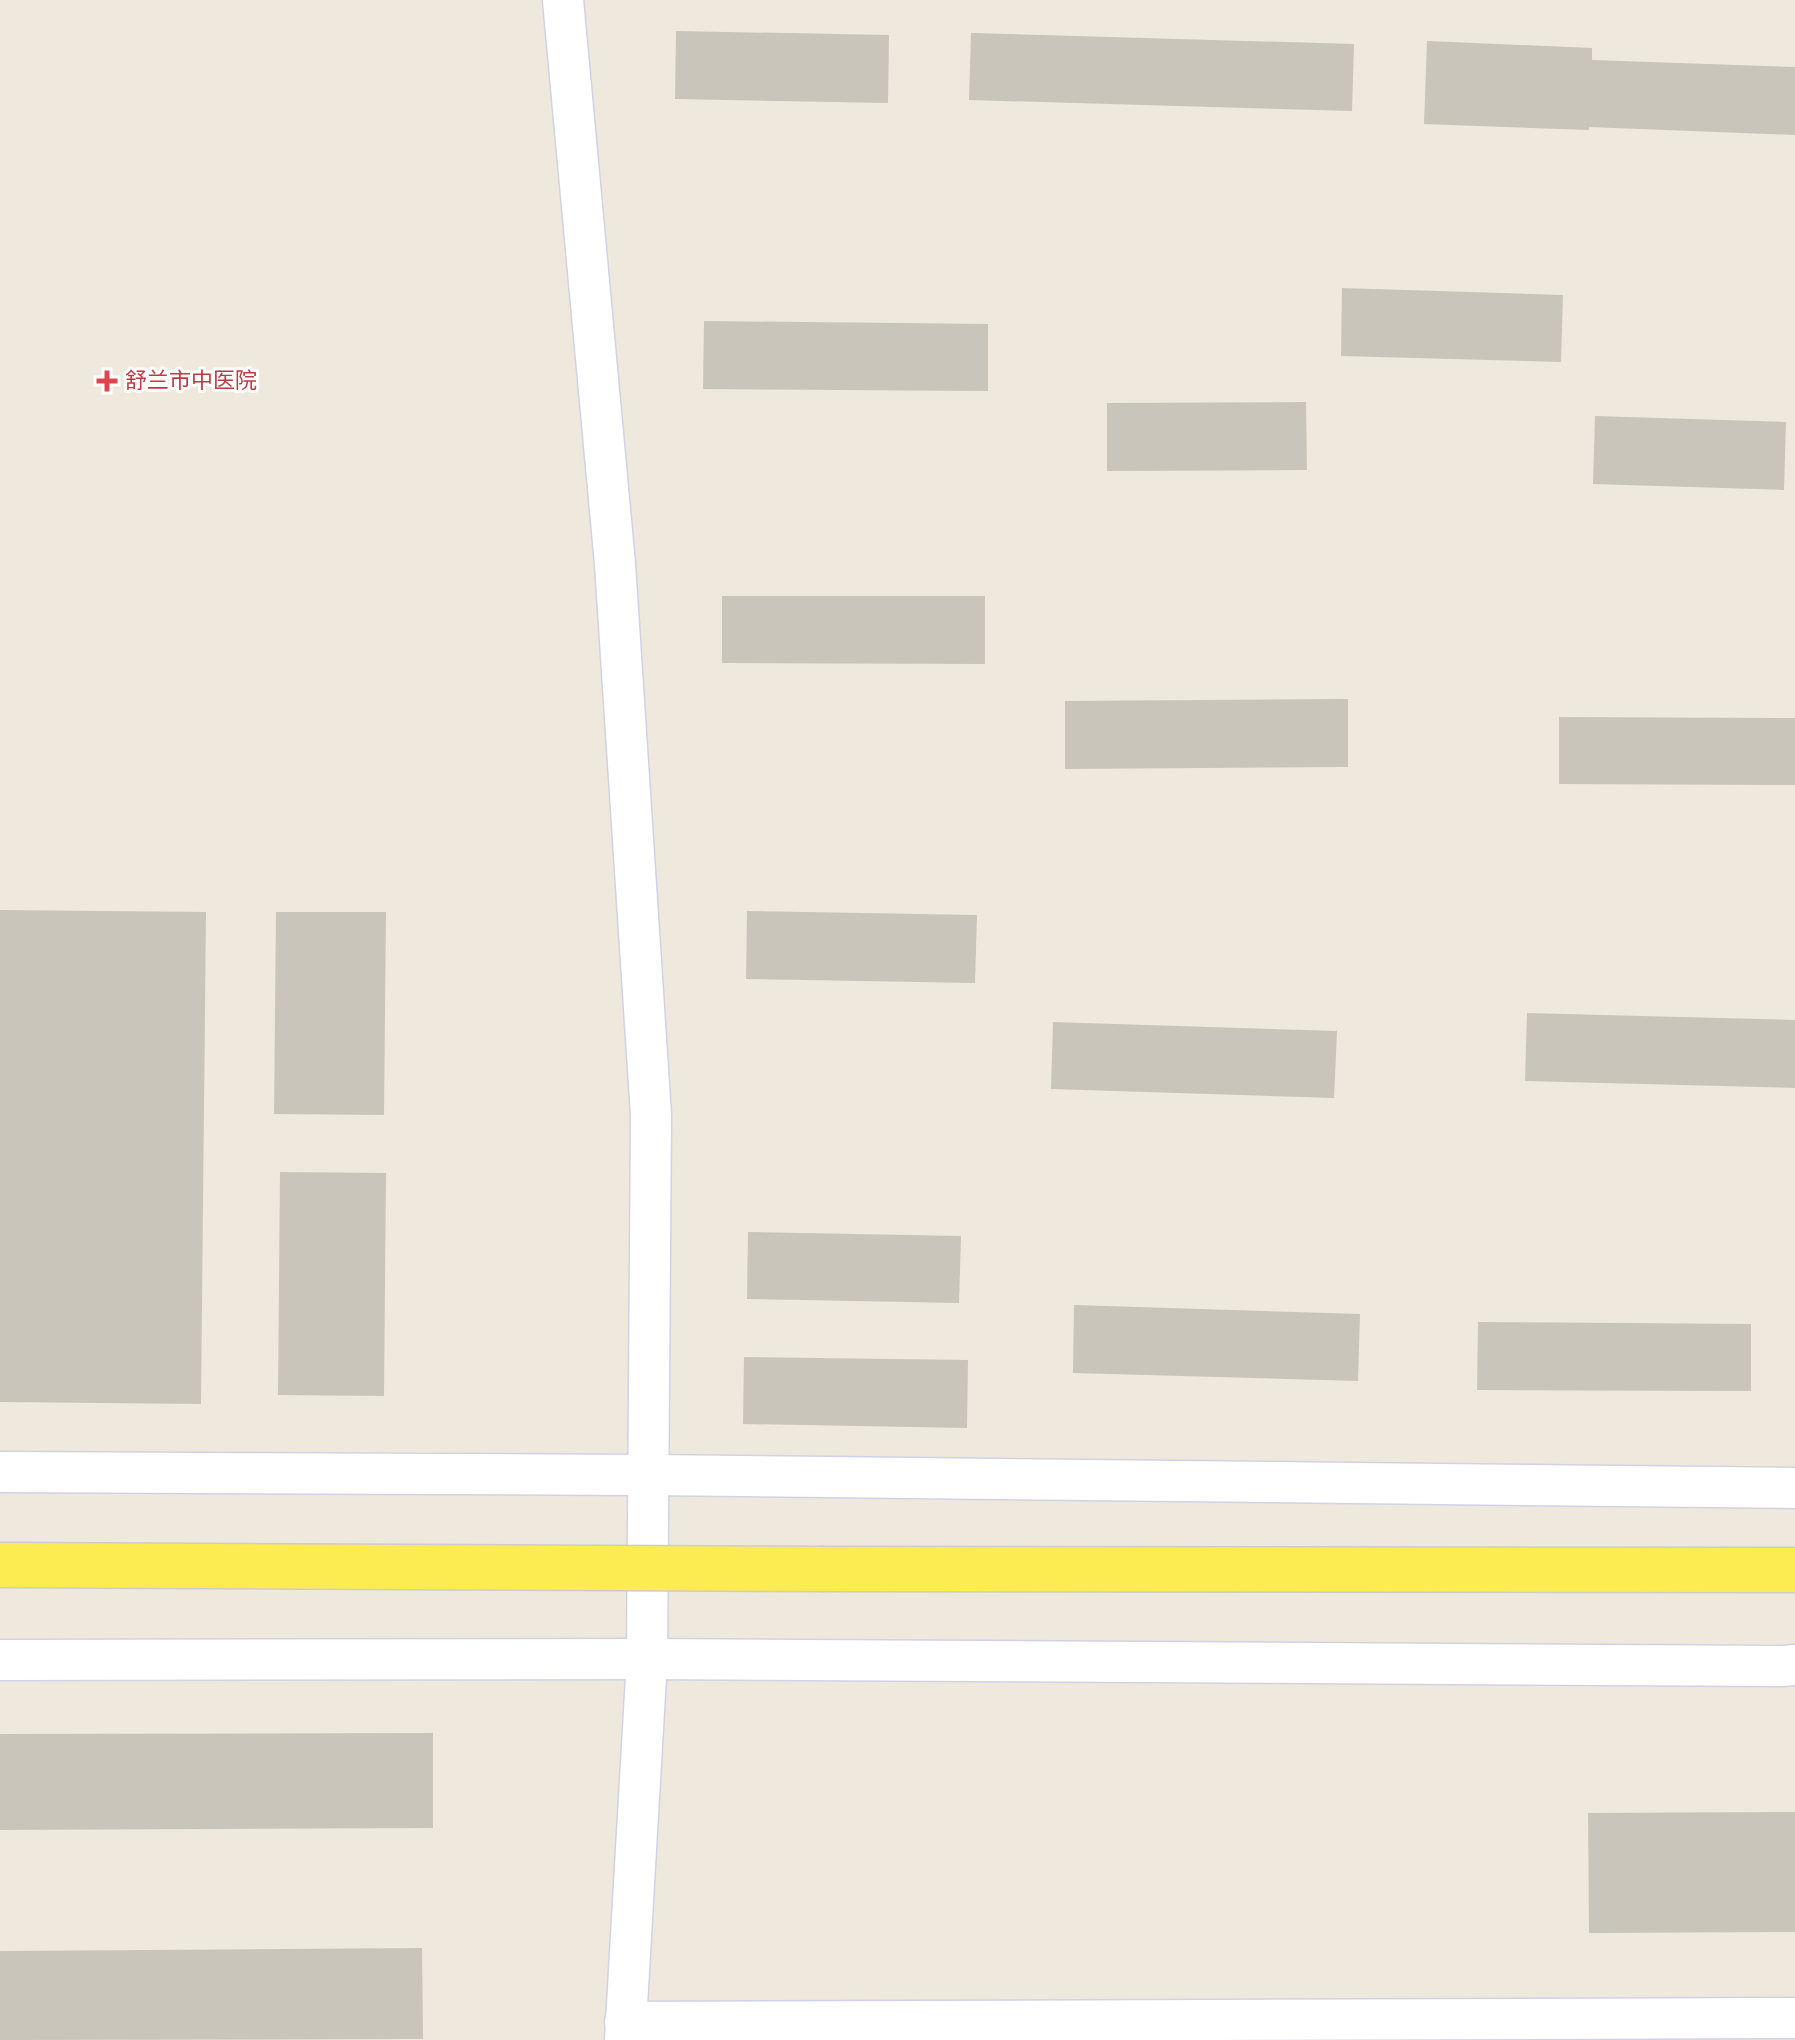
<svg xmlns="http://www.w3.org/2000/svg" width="1795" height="2040" viewBox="0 0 1795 2040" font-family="'Nunito Sans','Noto Sans SC',sans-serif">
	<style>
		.building { fill: #c9c5bb }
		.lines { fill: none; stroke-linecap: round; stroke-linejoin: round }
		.minor-casing { stroke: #d1d2e5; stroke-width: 43 }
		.major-casing { stroke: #ccc; stroke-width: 47 }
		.minor { stroke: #fff; stroke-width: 40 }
		.major { stroke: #fdeb52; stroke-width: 44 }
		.major-bridge-casing { stroke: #ccc; stroke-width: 47; stroke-linecap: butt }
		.major-bridge { stroke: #fdeb52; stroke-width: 44 }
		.health-dot { fill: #e0444e; stroke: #fff; stroke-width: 3 }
		.labels { text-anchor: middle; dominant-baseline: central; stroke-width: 6; stroke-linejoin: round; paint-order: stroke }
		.health-label { font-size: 22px; fill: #be3a42; stroke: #fff; text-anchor: start }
	</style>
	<rect width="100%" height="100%" fill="#eee9dc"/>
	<!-- building -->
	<g class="building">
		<path d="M676,31L889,35L888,103L675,99Z"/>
		<path d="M971,33L1354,44L1352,111L969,100Z"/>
		<path d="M1427,41L1592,48V60L1795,67V135L1589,127V130L1424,124Z"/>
		<path d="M1342,288L1563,295L1561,362L1341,356Z"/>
		<path d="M704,321L988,324V391L703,389Z"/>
		<path d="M1306,402L1307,470L1107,471V403Z"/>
		<path d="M1595,416L1786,422L1784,490L1593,484Z"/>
		<path d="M722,596H985V664L722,663Z"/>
		<path d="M1348,699V767L1065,769V701Z"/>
		<path d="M1559,717L1795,718V785L1559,784Z"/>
		<path d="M0,910L206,912L201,1404L0,1402Z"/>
		<path d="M747,911L977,915L975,983L746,979Z"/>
		<path d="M276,912H386L384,1115L274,1114Z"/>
		<path d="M1527,1013L1795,1020V1088L1525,1081Z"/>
		<path d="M1053,1022L1337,1031L1334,1098L1051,1089Z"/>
		<path d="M280,1172L386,1173L384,1396L278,1395Z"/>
		<path d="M748,1232L961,1236L959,1303L747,1299Z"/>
		<path d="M1074,1305L1360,1314L1358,1381L1073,1373Z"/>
		<path d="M1478,1322L1751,1324V1391L1477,1390Z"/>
		<path d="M744,1357L968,1360L967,1428L743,1424Z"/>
		<path d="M433,1733V1828L0,1830V1734Z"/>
		<path d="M1795,1812V1932L1589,1933L1588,1813Z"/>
		<path d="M422,1948L423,2039L0,2040V1951Z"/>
	</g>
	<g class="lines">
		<!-- minor casing -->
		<g class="minor-casing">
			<g id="minor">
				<path d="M563,0L615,564L651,1115L647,1659L625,2040"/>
				<path d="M0,1472L649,1475L1795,1488"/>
				<path d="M0,1660L647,1659L1783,1666L1795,1665"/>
				<path d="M625,2022L1795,2018"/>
			</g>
		</g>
		<!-- major casing -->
		<g class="major-casing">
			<path id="major" d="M824,1569L1795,1570"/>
		</g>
		<!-- minor -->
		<use href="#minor" class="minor"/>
		<!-- major -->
		<use href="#major" class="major"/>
		<!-- major-bridge casing -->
		<g class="major-bridge-casing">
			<path id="major-bridge" d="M0,1565L824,1569"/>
		</g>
		<!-- major-bridge -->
		<use href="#major-bridge" class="major-bridge"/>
	</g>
	<!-- markers -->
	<path class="health-dot" d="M103 369h8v8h8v8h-8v8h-8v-8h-8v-8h8z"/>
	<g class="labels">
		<!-- health labels -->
		<g class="health-label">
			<text x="125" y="381">舒兰市中医院</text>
		</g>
	</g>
</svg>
